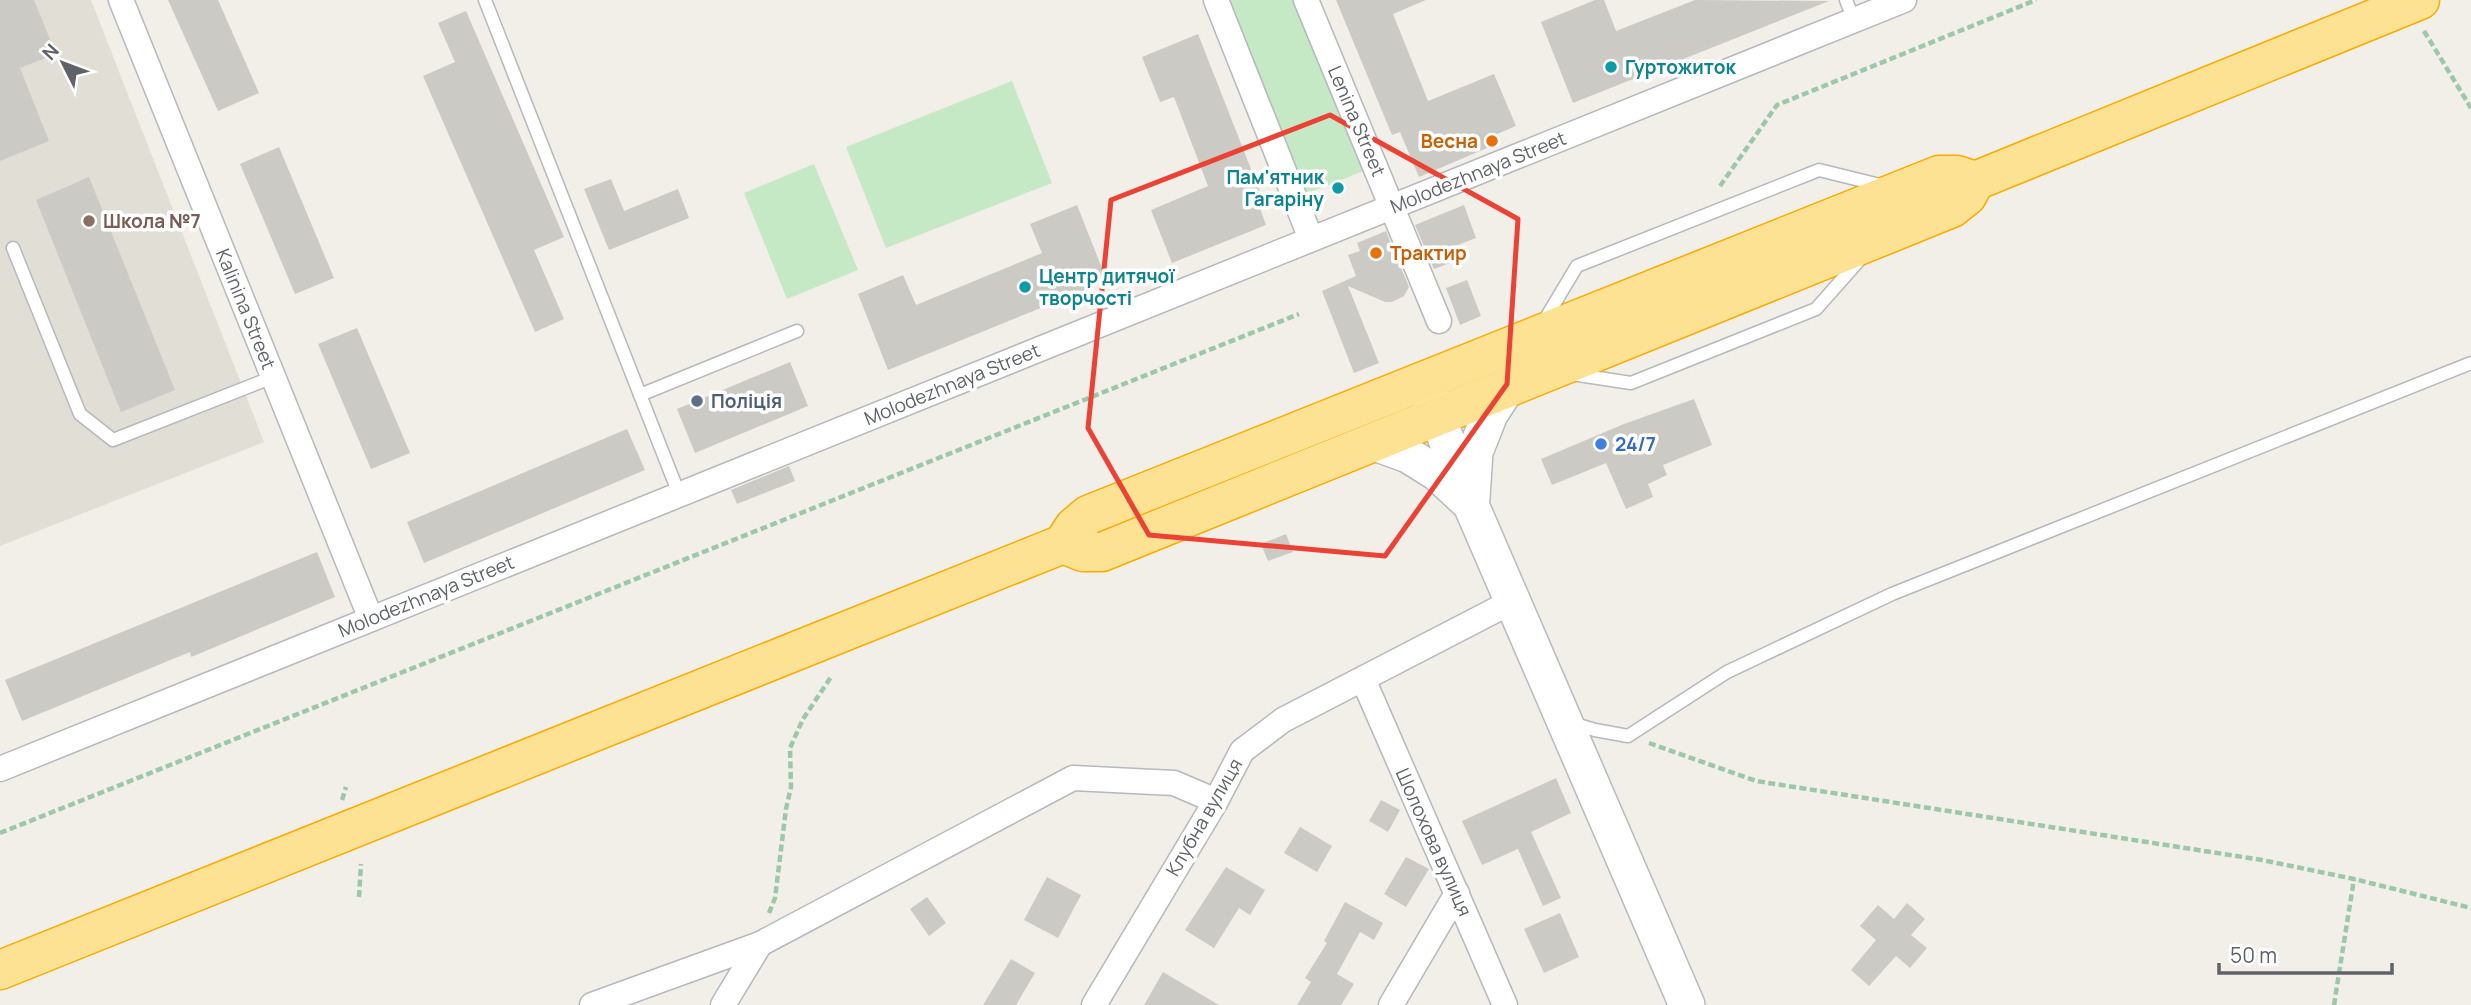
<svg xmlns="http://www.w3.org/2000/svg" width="2471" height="1005" viewBox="0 0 2471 1005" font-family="Manrope,sans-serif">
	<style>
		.education { fill: #e1ded6 }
		.green { fill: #c5e8c5 }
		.building { fill: #cccac5 }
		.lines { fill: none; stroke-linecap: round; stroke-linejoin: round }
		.lane-casing { stroke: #b5b8bc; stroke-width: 15 }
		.street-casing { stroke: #b5b8bc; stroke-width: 27 }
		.secondary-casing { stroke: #b6babf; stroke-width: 38 }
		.highway-casing { stroke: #f9ab00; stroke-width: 41 }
		.path { stroke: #9cc7a9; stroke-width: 4.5; stroke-dasharray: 7 3.5; stroke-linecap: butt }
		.lane { stroke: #fff; stroke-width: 12 }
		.street { stroke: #fff; stroke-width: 24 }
		.secondary { stroke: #fff; stroke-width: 35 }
		.highway { stroke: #fde293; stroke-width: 38 }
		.marked { fill: none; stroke: #ea4335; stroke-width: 5; stroke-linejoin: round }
		.culture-dot { fill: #0f9aa8; stroke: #fff; stroke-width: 2.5 }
		.food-dot { fill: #e8710a; stroke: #fff; stroke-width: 2.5 }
		.education-dot { fill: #8d6e63; stroke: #fff; stroke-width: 2.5 }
		.service-dot { fill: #5c6f8a; stroke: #fff; stroke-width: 2.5 }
		.shop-dot { fill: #3f7fe0; stroke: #fff; stroke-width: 2.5 }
		.labels { text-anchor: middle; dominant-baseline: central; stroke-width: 7; stroke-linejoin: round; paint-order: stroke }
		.culture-label { font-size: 19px; font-weight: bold; fill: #0d838f; stroke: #fff; text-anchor: start }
		.street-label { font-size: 19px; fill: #5f6368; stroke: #fff }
		.food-label { font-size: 19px; font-weight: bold; fill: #c56008; stroke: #fff; text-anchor: end }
		.education-label { font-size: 19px; font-weight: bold; fill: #785e54; stroke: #fff; text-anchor: start }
		.service-label { font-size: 19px; font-weight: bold; fill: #4e5e75; stroke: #fff; text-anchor: start }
		.shop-label { font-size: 19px; font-weight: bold; fill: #366cbe; stroke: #fff; text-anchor: start }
	</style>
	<rect width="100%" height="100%" fill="#f1efe8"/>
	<!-- education -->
	<path class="education" d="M0,0H91L264,442L0,546Z"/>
	<!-- green -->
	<g class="green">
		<path d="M1228,0H1297L1366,170L1306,194Z"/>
		<path d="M1012,81L1052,183L886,248L846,147Z"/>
		<path d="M814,164L858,270L787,299L744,193Z"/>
	</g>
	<!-- building -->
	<g class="building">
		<path d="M0,0H34L56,54L20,68L49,141L0,161Z"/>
		<path d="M168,0H218L259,93L218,111Z"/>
		<path d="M1336,0H1426L1393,14L1428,101L1494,74L1516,126L1490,137L1494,145L1419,177L1400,132L1392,135Z"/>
		<path d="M1595,0H1604L1616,31L1695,0L1829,1L1573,103L1541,22Z"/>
		<path d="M466,11L564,237L534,250L564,319L535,332L423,76L455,62L438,23Z"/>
		<path d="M1198,34L1260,192L1255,195L1266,225L1172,263L1151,210L1208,186L1174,97L1160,102L1142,57Z"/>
		<path d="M279,147L334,278L295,294L240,164Z"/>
		<path d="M89,177L175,390L121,412L36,200Z"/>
		<path d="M611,179L624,211L678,189L689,218L609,250L584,189Z"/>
		<path d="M1077,205L1107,281L888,370L858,294L903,275L916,305L1042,253L1030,224Z"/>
		<path d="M1464,205L1476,238L1445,250L1450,263L1434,269L1415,225Z"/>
		<path d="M1386,231L1409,287L1404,296L1392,302H1385L1348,286L1379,363L1354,373L1322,291L1356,276L1348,255L1360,251L1357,243Z"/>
		<path d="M1467,280L1481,316L1460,325L1446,288Z"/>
		<path d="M357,328L410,453L371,469L318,344Z"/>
		<path d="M790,362L808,406L695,453L677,409Z"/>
		<path d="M1694,399L1712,445L1663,465L1667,475L1648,484L1653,497L1626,509L1606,463L1552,485L1541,459L1624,424Z"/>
		<path d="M627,429L645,470L424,563L407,522Z"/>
		<path d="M789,466L795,481L737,504L731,490Z"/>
		<path d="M1286,534L1293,552L1268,561L1261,544Z"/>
		<path d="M317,552L335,597L191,657L190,652L22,721L5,680Z"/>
		<path d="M1556,778L1571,813L1531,832L1561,898L1543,906L1518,849L1482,865L1462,821Z"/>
		<path d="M1381,800L1400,810L1388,832L1369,821Z"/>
		<path d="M1300,827L1332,846L1317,872L1284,853Z"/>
		<path d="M1406,857L1429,869L1406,907L1384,894Z"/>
		<path d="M1226,867L1265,890L1250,915L1239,908L1214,948L1185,930Z"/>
		<path d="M1047,877L1081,895L1058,938L1024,920Z"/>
		<path d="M927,897L946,923L929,936L910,909Z"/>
		<path d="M1345,902L1383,923L1374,940L1360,932L1337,974L1354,984L1341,1005H1297L1311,982L1305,978L1327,943L1324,941Z"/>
		<path d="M1907,903L1925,919L1911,935L1927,948L1910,968L1896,956L1869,986L1851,970L1876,940L1860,926L1878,905L1894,919Z"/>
		<path d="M1560,913L1579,957L1544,973L1524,929Z"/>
		<path d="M1011,959L1035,973L1016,1005H983Z"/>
		<path d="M1163,972L1219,1005H1144Z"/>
	</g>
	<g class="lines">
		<!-- lane casing -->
		<g class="lane-casing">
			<g id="lane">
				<path d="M485,0L679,494"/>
				<path d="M1846,0L1854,20"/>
				<path d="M13,248L80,414L113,440L273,377"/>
				<path d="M1544,321L1577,266L1819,170L1884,186"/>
				<path d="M1572,374L1631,383L1816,309L1862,257"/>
				<path d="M640,395L797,331"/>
				<path d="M1572,723L1595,730L1628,736L1727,672L1892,594L2471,363"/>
			</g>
		</g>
		<!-- street casing -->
		<g class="street-casing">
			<g id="street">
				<path d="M121,0L371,619"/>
				<path d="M1216,0L1311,239"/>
				<path d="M1306,0L1439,321"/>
				<path d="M1363,679L1505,1005"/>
				<path d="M0,769L1904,0"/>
				<path d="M592,1005L760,944L1073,778L1174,783L1216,801"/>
				<path d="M723,1005L760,944"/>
				<path d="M1094,1005L1216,801L1242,751L1283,720L1513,601"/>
				<path d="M1391,1005L1457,893"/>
			</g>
		</g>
		<!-- secondary casing -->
		<g class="secondary-casing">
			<g id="secondary">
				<path d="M1427,389L1471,505L1687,1005"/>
				<path d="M1372,442L1408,455L1437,473L1466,500"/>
				<path d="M1472,498L1475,452L1490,414L1507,388"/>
			</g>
		</g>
		<!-- highway casing -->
		<g class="highway-casing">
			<g id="highway">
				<path d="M1063,544L1083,552H1102L1952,208L1967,196L1975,181L2420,0"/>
				<path d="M0,970L1063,544L1074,527L1088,515L1939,175H1957L1975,181"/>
			</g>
		</g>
		<!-- path -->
		<g class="path">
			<path d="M2424,31L2471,108"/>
			<path d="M1720,186L1777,105L2036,0"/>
			<path d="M1649,743L1756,781L2262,860L2354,879L2471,908"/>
			<path d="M342,800L346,787"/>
			<path d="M0,833L1299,314"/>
			<path d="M359,897L361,864"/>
			<path d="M769,913L775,898L786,809L791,787L790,748L803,719L831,677"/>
			<path d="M2334,1005L2354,879"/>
		</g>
		<!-- lane -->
		<use href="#lane" class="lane"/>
		<!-- street -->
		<use href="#street" class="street"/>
		<!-- secondary -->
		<use href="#secondary" class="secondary"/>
		<!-- highway -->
		<use href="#highway" class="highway"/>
	</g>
	<!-- marked area -->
	<path class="marked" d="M1330,115L1518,219L1507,384L1385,556L1149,535L1088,428L1111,200Z"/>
	<!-- markers -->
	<g class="culture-dot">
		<circle cx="1611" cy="67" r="7"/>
		<circle cx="1338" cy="188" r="7"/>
		<circle cx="1025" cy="287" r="7"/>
	</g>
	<g class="food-dot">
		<circle cx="1492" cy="141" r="7"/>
		<circle cx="1376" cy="253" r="7"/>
	</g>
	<circle class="education-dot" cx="89" cy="221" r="7"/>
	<circle class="service-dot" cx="697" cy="401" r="7"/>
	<circle class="shop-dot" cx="1601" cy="444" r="7"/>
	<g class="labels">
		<!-- culture labels -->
		<g class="culture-label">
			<text x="1625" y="67">Гуртожиток</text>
			<text x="1324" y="177" text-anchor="end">Пам'ятник<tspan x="1324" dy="22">Гагаріну</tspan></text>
			<text x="1039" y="276">Центр дитячої<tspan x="1039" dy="22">творчості</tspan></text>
		</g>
		<!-- street labels -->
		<g class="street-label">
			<text transform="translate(1357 121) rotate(67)">Lenina Street</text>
			<text transform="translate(1478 172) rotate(-22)">Molodezhnaya Street</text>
			<text transform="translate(246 309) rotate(68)">Kalinina Street</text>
			<text transform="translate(952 384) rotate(-22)">Molodezhnaya Street</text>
			<text transform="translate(426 596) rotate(-22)">Molodezhnaya Street</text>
			<text transform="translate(1204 817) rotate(-60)">Клубна вулиця</text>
			<text transform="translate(1434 842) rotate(66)">Шолохова вулиця</text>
		</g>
		<!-- food labels -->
		<g class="food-label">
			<text x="1478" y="141">Весна</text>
			<text x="1390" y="253" text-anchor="start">Трактир</text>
		</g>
		<!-- education labels -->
		<g class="education-label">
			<text x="103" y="221">Школа №7</text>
		</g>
		<!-- service labels -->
		<g class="service-label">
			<text x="711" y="401">Поліція</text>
		</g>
		<!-- shop labels -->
		<g class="shop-label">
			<text x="1615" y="444">24/7</text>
		</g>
	</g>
	<!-- north arrow -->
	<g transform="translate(63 63) rotate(312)" stroke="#ffffff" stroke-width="5" paint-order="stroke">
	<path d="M0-5L12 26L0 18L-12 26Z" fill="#5f6368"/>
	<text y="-10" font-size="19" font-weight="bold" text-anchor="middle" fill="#5f6368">N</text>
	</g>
	<!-- scale -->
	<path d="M2219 963v10h173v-10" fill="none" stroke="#5f6368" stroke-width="3.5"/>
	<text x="2230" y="963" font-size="21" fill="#5f6368" stroke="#ffffff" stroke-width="5" paint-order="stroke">50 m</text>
</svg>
